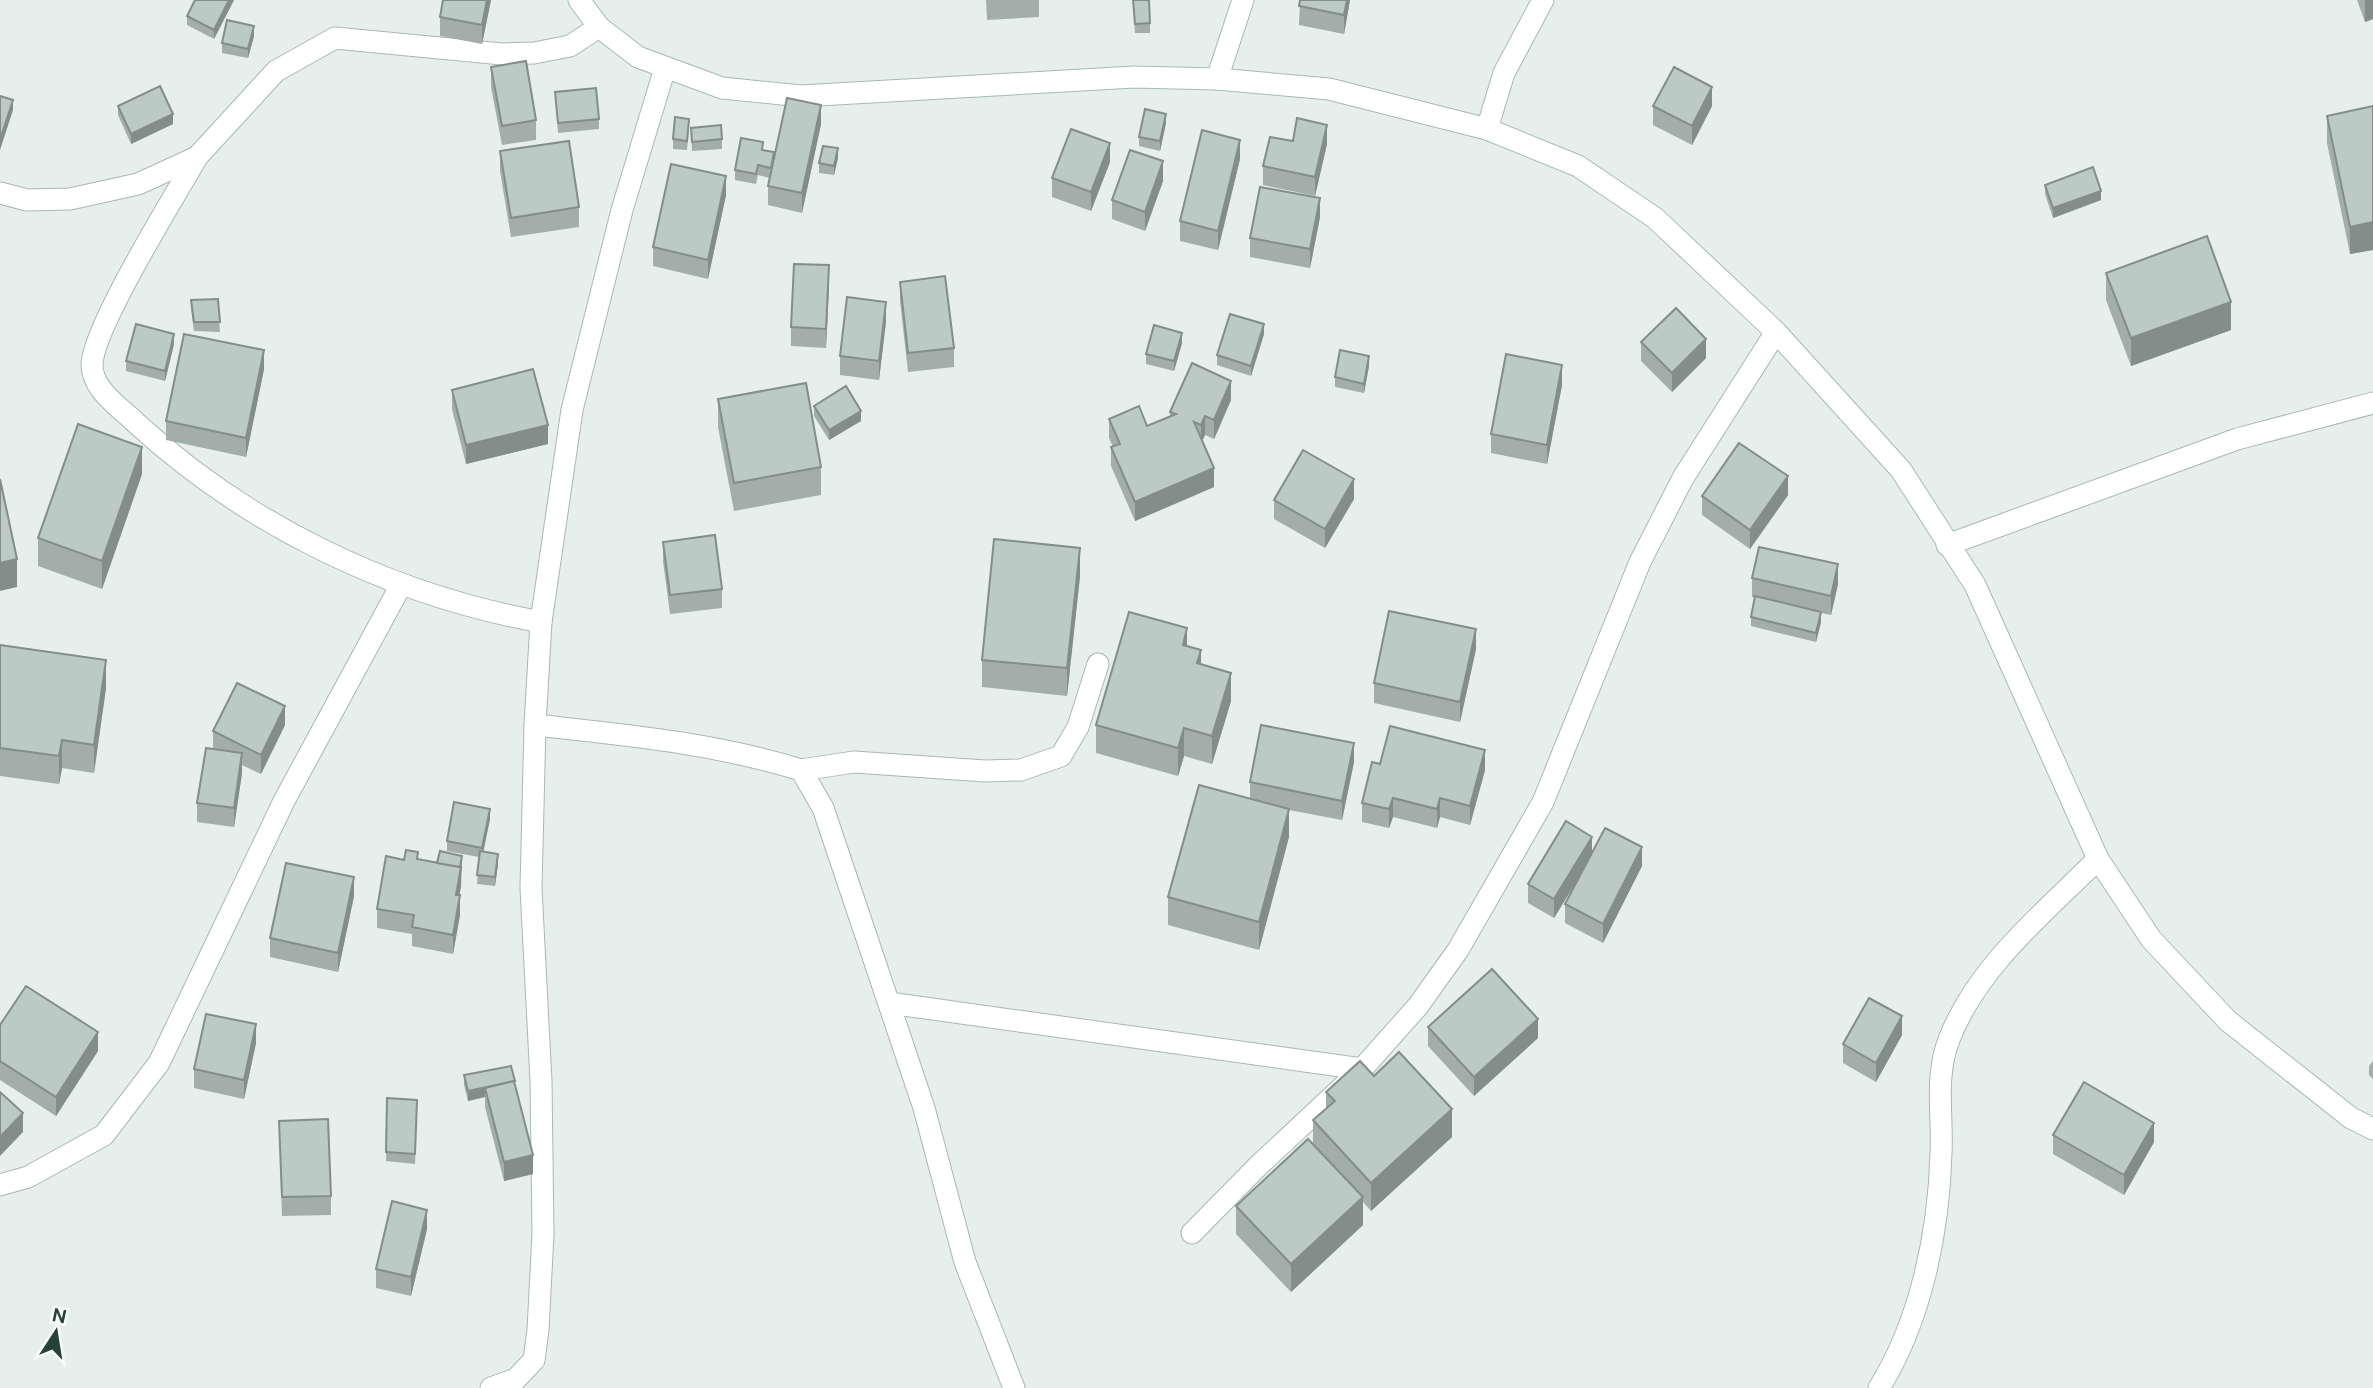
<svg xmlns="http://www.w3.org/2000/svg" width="2373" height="1388" viewBox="0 0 2373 1388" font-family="'DM Sans',sans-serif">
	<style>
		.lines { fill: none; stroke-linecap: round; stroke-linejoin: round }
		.street-casing { stroke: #a8b8b2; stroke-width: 23 }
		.secondary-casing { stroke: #a4bbb3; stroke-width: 23 }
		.street { stroke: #fff; stroke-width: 21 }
		.secondary { stroke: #fff; stroke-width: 21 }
		.wall { fill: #a1aea9 }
		.shaded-wall { fill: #838d89 }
		.building { fill: #bbcac4; stroke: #838d89; stroke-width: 2 }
	</style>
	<rect width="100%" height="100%" fill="#e6efeb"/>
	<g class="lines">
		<!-- street casing -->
		<g class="street-casing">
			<g id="street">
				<path d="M1217,79L1243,0"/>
				<path d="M1487,129L1504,73L1543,0"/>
				<path d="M197,157C175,196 92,329 92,365C92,390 121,408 136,423C248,526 392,595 541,622"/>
				<path d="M0,193L27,200L70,199L138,184L197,157L276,71L335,38L502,54L534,53L570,46L599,27"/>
				<path d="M1947,545L2237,439L2373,403"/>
				<path d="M535,725C625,735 714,743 801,770L823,808L924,1108L965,1262L1014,1388"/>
				<path d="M801,770L854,762L985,771L1021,770L1061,756L1078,727L1098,664"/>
				<path d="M889,1003L1362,1069"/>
				<path d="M0,1185L28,1177L104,1135L159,1063L284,801L401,585"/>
				<path d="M1192,1233L1258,1166L1362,1069L1418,1006L1458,950L1543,802L1640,562L1683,478L1776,332"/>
				<path d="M491,1388L516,1379L534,1360L538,1330L543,1234L541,1081L531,888L535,725L541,622L572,410L622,210L665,68"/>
				<path d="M1879,1388C1921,1321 1939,1231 1941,1153C1943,1114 1934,1076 1950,1037C1979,965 2044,913 2098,859"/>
			</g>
		</g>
		<!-- secondary casing -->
		<g class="secondary-casing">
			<path id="secondary" d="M579,0L599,27L638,57L722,88L801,96L1134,77L1217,79L1329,89L1487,129L1578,166L1655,218L1776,332L1901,470L1975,585L2098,859L2151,939L2228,1021L2351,1118L2373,1129"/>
		</g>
		<!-- street -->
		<use href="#street" class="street"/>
		<!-- secondary -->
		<use href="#secondary" class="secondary"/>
	</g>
	<!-- wall -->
	<g class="wall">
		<path d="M195,0H234L214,39L187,25V16Z"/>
		<path d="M491,0L482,44L440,36V17Z"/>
		<path d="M986,0H1039V17L987,20Z"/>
		<path d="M1133,0L1150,23V33H1135Z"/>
		<path d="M1300,0H1350L1344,34L1299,25Z"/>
		<path d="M2357,0H2373V19L2365,22Z"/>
		<path d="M254,36L248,58L222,53V43Z"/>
		<path d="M491,67L536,120V140L502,145L491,87Z"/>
		<path d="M555,92L599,119V129L558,133Z"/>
		<path d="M118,106L173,124L131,144L118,115Z"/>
		<path d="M1653,106H1712L1692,145L1653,125Z"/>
		<path d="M2373,106V250L2350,254L2327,143V116Z"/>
		<path d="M1166,123L1160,151L1139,146V137Z"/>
		<path d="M821,124L802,213L768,205V186L770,178L758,175L756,184L735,180V170L763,150L774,159Z"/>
		<path d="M691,128L722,139V149L692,151Z"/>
		<path d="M689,129L687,150L673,149V139Z"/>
		<path d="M1293,141L1327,144L1315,196L1263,185V166Z"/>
		<path d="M500,151L579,207V227L511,237L500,171Z"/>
		<path d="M838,158L834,175L819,173V163Z"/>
		<path d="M1240,159L1218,250L1180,241V221Z"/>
		<path d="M1110,162L1091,211L1052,197V178Z"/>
		<path d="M1163,181L1145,231L1112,219V200Z"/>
		<path d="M2045,185L2101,200L2053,218L2045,194Z"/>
		<path d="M726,195L708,279L653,266V247Z"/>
		<path d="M1320,217L1310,268L1250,257V238Z"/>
		<path d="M2106,273L2231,330L2131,366L2106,300Z"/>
		<path d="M900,282L954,348V367L908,372L900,301Z"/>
		<path d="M829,285L826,348L791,346V327Z"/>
		<path d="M218,299L220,332L194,331L191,309V300Z"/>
		<path d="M886,321L879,380L840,375V356Z"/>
		<path d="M1264,334L1251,376L1217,365V355Z"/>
		<path d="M1641,342L1706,358L1672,392L1641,361Z"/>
		<path d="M1182,343L1174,371L1146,364V354Z"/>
		<path d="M174,344L165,381L126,371V361Z"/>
		<path d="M1369,366L1364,393L1335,387V377Z"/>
		<path d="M264,369L246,457L166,440V421Z"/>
		<path d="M1562,385L1547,464L1491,453V434Z"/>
		<path d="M452,390L548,444L466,464L452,409Z"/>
		<path d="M718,399L821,467V495L734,511L718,427Z"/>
		<path d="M1231,400L1214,439L1205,435L1202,440L1214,487L1135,521L1111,466V447H1113L1109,438V419L1147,426L1170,416V412Z"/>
		<path d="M814,406L861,421L829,440L814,416Z"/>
		<path d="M142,474L102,589L38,566V538Z"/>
		<path d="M1788,495L1750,549L1702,515V496Z"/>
		<path d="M1354,499L1325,548L1274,519V500Z"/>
		<path d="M663,542L722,589V608L670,614L663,561Z"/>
		<path d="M1080,576L1067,696L982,687V660Z"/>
		<path d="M1752,578L1838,584L1831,615L1821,613V622L1816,642L1751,626V617L1755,598L1752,597Z"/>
		<path d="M0,645L106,688L94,773L62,768L59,784L0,776Z"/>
		<path d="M1187,646L1201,664L1231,701L1212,764L1184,756L1178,776L1096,753V725Z"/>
		<path d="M1476,649L1460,722L1374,703V683Z"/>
		<path d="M285,725L261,774L242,765V773L234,827L197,822V803L213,749V731Z"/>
		<path d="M1354,762L1342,820L1289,810V837L1259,950L1168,925V897L1250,799V782Z"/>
		<path d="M1380,764L1485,770L1470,825L1440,817L1437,828L1393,817L1389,828L1362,822V803Z"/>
		<path d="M490,819L483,852L498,864L495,886L477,884L479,857L447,851V841Z"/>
		<path d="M1592,852L1642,866L1603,943L1565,923V904L1578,879L1554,918L1528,903V884Z"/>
		<path d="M404,860H418L437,863L462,865L459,895L460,915L453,954L412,946V934L377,928V909Z"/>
		<path d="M354,896L338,972L270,957V938Z"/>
		<path d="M0,1025L98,1051L56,1116L0,1080Z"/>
		<path d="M1428,1027L1538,1038L1474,1096L1428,1046Z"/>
		<path d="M1902,1035L1876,1082L1843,1063V1044Z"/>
		<path d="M256,1043L244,1099L194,1088V1069Z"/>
		<path d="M2373,1061V1079L2369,1075V1066Z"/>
		<path d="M511,1066L533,1174L504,1181L485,1107V1097L468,1101L464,1085V1075Z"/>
		<path d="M1374,1076L1452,1137L1371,1211L1363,1202V1225L1291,1292L1236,1234V1206L1313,1144V1120L1326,1109V1092Z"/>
		<path d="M387,1098L417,1100L415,1164L386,1161Z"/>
		<path d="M279,1121L331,1196V1215L282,1216Z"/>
		<path d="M2053,1135L2154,1142L2124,1195L2053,1154Z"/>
		<path d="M427,1229L411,1296L376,1288V1269Z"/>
	</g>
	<!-- shaded-wall -->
	<g class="shaded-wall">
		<path d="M229,0H234L214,39V30Z"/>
		<path d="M487,0H491L482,44V25Z"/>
		<path d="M1347,0H1350L1344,34V15Z"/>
		<path d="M2365,0H2373V19L2365,22Z"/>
		<path d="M254,26V36L248,58V49Z"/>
		<path d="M1712,87V106L1692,145V126Z"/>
		<path d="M13,100V110L0,150V140Z"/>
		<path d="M821,105V124L802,213V193Z"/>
		<path d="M173,114V124L131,144V134Z"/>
		<path d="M1166,114V123L1160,151V141Z"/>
		<path d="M1327,125V144L1315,196V177Z"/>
		<path d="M1240,140V159L1218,250V231Z"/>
		<path d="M1110,143V162L1091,211V192Z"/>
		<path d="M838,148V158L834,175V166Z"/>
		<path d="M1163,161V181L1145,231V212Z"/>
		<path d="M726,176V195L708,279V260Z"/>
		<path d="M2101,191V200L2053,218V208Z"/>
		<path d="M1320,198V217L1310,268V249Z"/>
		<path d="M2373,222V250L2350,254V227Z"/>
		<path d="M829,265V285L826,348V329Z"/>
		<path d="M886,302V321L879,380V361Z"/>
		<path d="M2231,302V330L2131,366V338Z"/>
		<path d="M1264,324V334L1251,376V366Z"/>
		<path d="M1182,333V343L1174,371V361Z"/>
		<path d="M174,334V344L165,381V371Z"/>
		<path d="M1706,339V358L1672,392V373Z"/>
		<path d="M264,350V369L246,457V438Z"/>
		<path d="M1369,356V366L1364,393V384Z"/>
		<path d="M1562,365V385L1547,464V445Z"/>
		<path d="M1231,381V400L1214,439V420Z"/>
		<path d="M861,411V421L829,440V430Z"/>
		<path d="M1205,416V435L1201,444V425Z"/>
		<path d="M548,425V444L466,464V445Z"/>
		<path d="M142,447V474L102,589V561Z"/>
		<path d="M1214,468V487L1135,521V502Z"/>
		<path d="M1788,476V495L1750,549V530Z"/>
		<path d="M1354,479V499L1325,548V529Z"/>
		<path d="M1080,548V576L1067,696V668Z"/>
		<path d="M17,559V587L0,591V563Z"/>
		<path d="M1838,564V584L1831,615V596Z"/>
		<path d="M1821,612V622L1816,642V633Z"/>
		<path d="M1187,628V656L1183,645Z"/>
		<path d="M1476,629V649L1460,722V702Z"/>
		<path d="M1201,650V677L1197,663Z"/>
		<path d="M106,660V688L94,773V745Z"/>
		<path d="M1231,673V701L1212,764V736Z"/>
		<path d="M285,706V725L261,774V755Z"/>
		<path d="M1184,728V756L1178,776V748Z"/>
		<path d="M62,740V768L59,784V756Z"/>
		<path d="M1354,743V762L1342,820V801Z"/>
		<path d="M1485,750V770L1470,825V806Z"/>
		<path d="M242,753V773L234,827V808Z"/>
		<path d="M1393,798V817L1389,828V809Z"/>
		<path d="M1440,798V817L1437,828V809Z"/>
		<path d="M490,809V819L482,858V848Z"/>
		<path d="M1289,809V837L1259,950V922Z"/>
		<path d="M1592,837V856L1554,918V899Z"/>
		<path d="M1642,847V866L1603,943V924Z"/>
		<path d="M498,854V864L495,886V877Z"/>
		<path d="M462,856L461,887L456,914V895Z"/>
		<path d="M354,877V896L338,972V953Z"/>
		<path d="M460,895V915L453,954V935Z"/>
		<path d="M1902,1016V1035L1876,1082V1063Z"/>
		<path d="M1538,1019V1038L1474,1096V1077Z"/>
		<path d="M256,1024V1043L244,1099V1080Z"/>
		<path d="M98,1032V1051L56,1116V1097Z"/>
		<path d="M515,1081L485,1088V1097L468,1101V1091Z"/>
		<path d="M1452,1109V1137L1371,1211V1183Z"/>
		<path d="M23,1113V1132L0,1156V1137Z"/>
		<path d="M2154,1123V1142L2124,1195V1175Z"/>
		<path d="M533,1155V1174L504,1181V1162Z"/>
		<path d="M1363,1197V1225L1291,1292V1264Z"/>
		<path d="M427,1210V1229L411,1296V1277Z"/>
	</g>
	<!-- building -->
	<g class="building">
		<path d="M195,0H229L214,30L187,16Z"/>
		<path d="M443,0H487L482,25L440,17Z"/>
		<path d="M1133,0H1149L1150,23L1135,24Z"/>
		<path d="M1300,0H1347L1344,15L1299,6Z"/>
		<path d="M227,20L254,26L248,49L222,43Z"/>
		<path d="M526,61L536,120L502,126L491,67Z"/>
		<path d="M1674,67L1712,87L1692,126L1653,106Z"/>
		<path d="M160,86L173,114L131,134L118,106Z"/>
		<path d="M596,88L599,119L558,123L555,92Z"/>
		<path d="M0,96L13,100L0,140Z"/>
		<path d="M787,98L821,105L802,193L768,186Z"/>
		<path d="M2373,106V222L2350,227L2327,116Z"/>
		<path d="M1145,109L1166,114L1160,141L1139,137Z"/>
		<path d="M675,117L689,119L687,141L673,139Z"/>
		<path d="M1297,118L1327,125L1315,177L1263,166L1270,137L1293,141Z"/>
		<path d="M721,125L722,139L692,142L691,128Z"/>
		<path d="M1071,129L1110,143L1091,192L1052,178Z"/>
		<path d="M1202,130L1240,140L1218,231L1180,221Z"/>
		<path d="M741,138L763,142L762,150L774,152L771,168L758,165L756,174L735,170Z"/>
		<path d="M569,141L579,207L511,218L500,151Z"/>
		<path d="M823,146L838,148L834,166L819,163Z"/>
		<path d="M1130,150L1163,161L1145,212L1112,200Z"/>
		<path d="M671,164L726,176L708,260L653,247Z"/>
		<path d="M2093,167L2101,191L2053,208L2045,185Z"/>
		<path d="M1260,187L1320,198L1310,249L1250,238Z"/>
		<path d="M2207,236L2231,302L2131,338L2106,273Z"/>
		<path d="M794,264L829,265L826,329L791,327Z"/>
		<path d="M945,276L954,348L908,353L900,282Z"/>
		<path d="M847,297L886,302L879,361L840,356Z"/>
		<path d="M218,299L220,322H194L191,300Z"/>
		<path d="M1676,308L1706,339L1672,373L1641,342Z"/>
		<path d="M1230,314L1264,324L1251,366L1217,355Z"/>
		<path d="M136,324L174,334L165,371L126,361Z"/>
		<path d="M1154,325L1182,333L1174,361L1146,354Z"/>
		<path d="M184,334L264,350L246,438L166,421Z"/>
		<path d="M1340,350L1369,356L1364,384L1335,377Z"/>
		<path d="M1506,354L1562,365L1547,445L1491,434Z"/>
		<path d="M1192,363L1231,381L1214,420L1205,416L1201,425L1194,422L1214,468L1135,502L1111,447L1120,444L1109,419L1139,406L1147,426L1176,414L1170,412Z"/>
		<path d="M533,369L548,425L466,445L452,390Z"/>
		<path d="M806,383L821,467L734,483L718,399Z"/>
		<path d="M846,386L861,411L829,430L814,406Z"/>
		<path d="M78,424L142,447L102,561L38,538Z"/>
		<path d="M1739,443L1788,476L1750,530L1702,496Z"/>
		<path d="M1303,450L1354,479L1325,529L1274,500Z"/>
		<path d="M0,479L17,559L0,563Z"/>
		<path d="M715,535L722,589L670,595L663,542Z"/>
		<path d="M994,539L1080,548L1067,668L982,660Z"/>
		<path d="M1759,547L1838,564L1831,596L1752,578Z"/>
		<path d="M1755,596L1821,612L1816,633L1751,617Z"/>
		<path d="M1389,611L1476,629L1460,702L1374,683Z"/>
		<path d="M1129,612L1187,628L1183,645L1201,650L1197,663L1231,673L1212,736L1184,728L1178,748L1096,725Z"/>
		<path d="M0,645L106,660L94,745L62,740L59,756L0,748Z"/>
		<path d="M237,683L285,706L261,755L213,731Z"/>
		<path d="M1261,725L1354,743L1342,801L1250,782Z"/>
		<path d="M1390,726L1485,750L1470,806L1440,798L1437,809L1393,798L1389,809L1362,803L1372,762L1380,764Z"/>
		<path d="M206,748L242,753L234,808L197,803Z"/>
		<path d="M1199,785L1289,809L1259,922L1168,897Z"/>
		<path d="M454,802L490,809L482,848L447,841Z"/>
		<path d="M1566,821L1592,837L1554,899L1528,884Z"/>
		<path d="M1605,828L1642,847L1603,924L1565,904Z"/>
		<path d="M406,850L418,852L417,859L461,867L456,895H460L453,935L412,927L414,915L377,909L386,856L404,860Z"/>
		<path d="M440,851L462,856L460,867L437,863Z"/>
		<path d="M480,851L498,854L495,877L477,875Z"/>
		<path d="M286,863L354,877L338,953L270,938Z"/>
		<path d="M1492,969L1538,1019L1474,1077L1428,1027Z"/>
		<path d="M26,986L98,1032L56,1097L0,1061V1025Z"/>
		<path d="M1869,998L1902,1016L1876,1063L1843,1044Z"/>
		<path d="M206,1014L256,1024L244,1080L194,1069Z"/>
		<path d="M1399,1052L1452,1109L1371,1183L1313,1120L1335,1101L1326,1092L1360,1061L1374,1076Z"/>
		<path d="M511,1066L515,1081L468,1091L464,1075Z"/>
		<path d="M514,1081L533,1155L504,1162L485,1088Z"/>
		<path d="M2084,1082L2154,1123L2124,1175L2053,1135Z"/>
		<path d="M0,1092L23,1113L0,1137Z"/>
		<path d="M387,1098L417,1100L415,1154L386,1152Z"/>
		<path d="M328,1119L331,1196L282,1197L279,1121Z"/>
		<path d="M1308,1139L1363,1197L1291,1264L1236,1206Z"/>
		<path d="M392,1201L427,1210L411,1277L376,1269Z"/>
	</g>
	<!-- north arrow -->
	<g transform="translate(56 1332) rotate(12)" stroke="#f7fbf9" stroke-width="5" paint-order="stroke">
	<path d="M0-5L12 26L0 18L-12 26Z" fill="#24423a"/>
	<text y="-10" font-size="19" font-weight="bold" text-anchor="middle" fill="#24423a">N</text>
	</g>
</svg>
